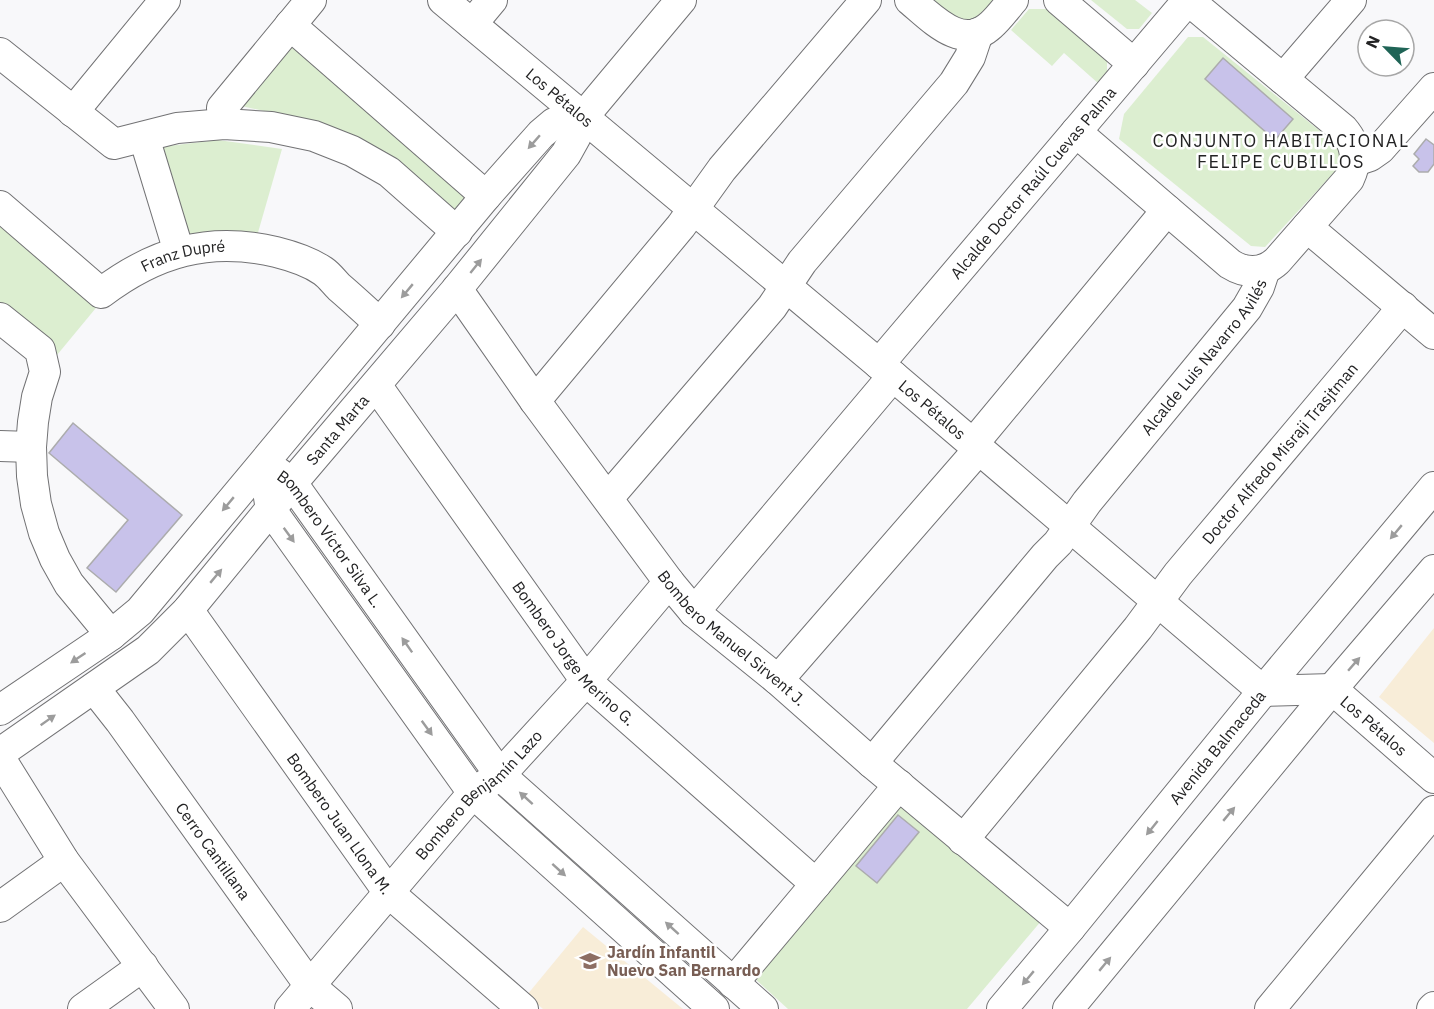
<svg xmlns="http://www.w3.org/2000/svg" width="1434" height="1009" viewBox="0 0 1434 1009" font-family="'IBM Plex Sans',sans-serif">
	<style>
		.education { fill: #f8edd8 }
		.green { fill: #dceed0 }
		.building { fill: #c8c2ea; stroke: #acacad; stroke-width: 1.5 }
		.lines { fill: none; stroke-linecap: round; stroke-linejoin: round }
		.minor-casing { stroke: #727274; stroke-width: 32 }
		.minor { stroke: #fff; stroke-width: 30 }
		.oneway { fill: #9c9c9c }
		.labels { text-anchor: middle; dominant-baseline: central; stroke-width: 5; stroke-linejoin: round; paint-order: stroke }
		.street-label { font-size: 16px; fill: #232324; stroke: #fff }
		.education-label { font-size: 16px; font-weight: bold; fill: #785e54; stroke: #fff; text-anchor: start }
		.neighbourhood-label { font-size: 18px; letter-spacing: 1.5px; fill: #232324; stroke: #fff }
	</style>
	<rect width="100%" height="100%" fill="#f8f8fa"/>
	<!-- education -->
	<g class="education">
		<path d="M1434,628V743L1379,697Z"/>
		<path d="M583,927L683,1009H543L527,995Z"/>
	</g>
	<!-- green -->
	<g class="green">
		<path d="M932,0H994L977,21L954,18Z"/>
		<path d="M1091,0H1135L1152,13L1139,29H1127Z"/>
		<path d="M1029,9H1048L1107,60V75L1099,84L1064,53L1052,66L1011,30Z"/>
		<path d="M1188,37H1203L1340,147V166L1265,247L1251,246L1119,139L1124,114Z"/>
		<path d="M295,44L467,195L458,212L372,146L292,117L241,106Z"/>
		<path d="M218,140L282,149L255,243L183,240L160,147Z"/>
		<path d="M0,219L100,303L57,355L0,308Z"/>
		<path d="M904,801L1042,920L967,1009H788L754,978Z"/>
	</g>
	<!-- building -->
	<g class="building">
		<path d="M1223,58L1293,119L1275,140L1205,79Z"/>
		<path d="M1426,139L1434,145V164L1428,172H1419L1413,166L1419,159L1414,154Z"/>
		<path d="M73,423L182,515L116,592L87,568L128,520L49,453Z"/>
		<path d="M898,815L919,832L877,883L856,866Z"/>
	</g>
	<g class="lines">
		<!-- minor casing -->
		<g class="minor-casing">
			<g id="minor">
				<path id="s1" d="M443,0L879,364L1263,691L1332,689L1434,778"/>
				<path d="M910,0C932,18 962,52 991,25C999,18 1006,8 1013,0"/>
				<path d="M1059,0L1134,64"/>
				<path d="M472,24L492,0"/>
				<path d="M290,25L486,196"/>
				<path d="M0,53L114,144L177,128L224,124L271,127L314,136L352,151L389,172L457,232"/>
				<path d="M1283,79L1351,0"/>
				<path d="M73,112L165,0"/>
				<path d="M224,124L222,108L311,0"/>
				<path d="M1076,132L1230,264C1246,274 1263,274 1277,261L1349,179C1358,160 1357,145 1343,129L1188,0"/>
				<path d="M144,137L179,252"/>
				<path d="M1355,161L1370,156L1380,149L1434,88"/>
				<path id="s2" d="M0,206L101,293C155,252 209,236 276,252C292,256 310,262 323,271C329,275 334,282 339,287C353,299 366,311 380,324"/>
				<path d="M1307,227L1434,334"/>
				<path id="s3" d="M457,289L535,401L669,582L694,612L778,680L872,763L1070,928"/>
				<path d="M0,318L40,350L45,372L37,397L33,422L31,447L32,476L36,504L44,533L55,559L69,584L111,635"/>
				<path id="s4" d="M879,364L1188,0"/>
				<path id="s5" d="M376,385L586,681L816,884"/>
				<path d="M535,401L681,226L722,169L866,0"/>
				<path d="M973,444L1167,210"/>
				<path d="M0,446L31,447"/>
				<path id="s6" d="M277,472L292,483L500,775L763,1009"/>
				<path d="M268,491L271,510L473,793L714,1009"/>
				<path d="M608,498L772,307L802,262L954,83L970,57L978,33"/>
				<path id="s7" d="M188,610L389,893L523,1009"/>
				<path d="M694,612L893,376"/>
				<path d="M778,680L979,449"/>
				<path id="s8" d="M94,688L120,721L310,986L337,1009"/>
				<path d="M0,710L111,635L140,611L486,196L541,134L554,123L566,119L584,116"/>
				<path id="s9" d="M0,753L148,650L188,610L292,483L457,289L566,154L576,136L584,116L681,0"/>
				<path d="M0,758L64,861L174,1009"/>
				<path id="s10" d="M872,763L1045,556L1058,543L1087,502L1247,308L1259,287L1265,269"/>
				<path id="s11" d="M963,840L1138,628L1178,574L1403,307"/>
				<path d="M0,907L64,861"/>
				<path d="M733,983L899,785"/>
				<path d="M83,1009L143,966"/>
				<path id="s12" d="M290,1009L473,793L500,775L586,681L669,582"/>
				<path id="s13" d="M1002,1009L1070,928L1263,691L1434,487"/>
				<path d="M1068,1009L1332,689L1434,570"/>
				<path d="M1270,1009L1434,811"/>
				<path d="M1432,1009L1434,1007"/>
			</g>
		</g>
		<!-- minor -->
		<use href="#minor" class="minor"/>
	</g>
	<!-- one-way arrows -->
	<defs><path id="oneway-solid" d="M-6-.8H1V-3.2L6.5 0L1 3.2V.8H-6Z" transform="scale(1.5)"/></defs>
	<g class="oneway">
		<use href="#oneway-solid" transform="translate(534 142) rotate(131)"/>
		<use href="#oneway-solid" transform="translate(476 266) rotate(-51)"/>
		<use href="#oneway-solid" transform="translate(407 291) rotate(130)"/>
		<use href="#oneway-solid" transform="translate(228 504) rotate(130)"/>
		<use href="#oneway-solid" transform="translate(1396 532) rotate(130)"/>
		<use href="#oneway-solid" transform="translate(289 535) rotate(54)"/>
		<use href="#oneway-solid" transform="translate(216 576) rotate(-50)"/>
		<use href="#oneway-solid" transform="translate(407 645) rotate(-125)"/>
		<use href="#oneway-solid" transform="translate(78 658) rotate(146)"/>
		<use href="#oneway-solid" transform="translate(1354 664) rotate(-49)"/>
		<use href="#oneway-solid" transform="translate(48 720) rotate(-35)"/>
		<use href="#oneway-solid" transform="translate(427 728) rotate(54)"/>
		<use href="#oneway-solid" transform="translate(526 798) rotate(-138)"/>
		<use href="#oneway-solid" transform="translate(1229 814) rotate(-50)"/>
		<use href="#oneway-solid" transform="translate(1152 828) rotate(129)"/>
		<use href="#oneway-solid" transform="translate(559 870) rotate(42)"/>
		<use href="#oneway-solid" transform="translate(672 928) rotate(-138)"/>
		<use href="#oneway-solid" transform="translate(1105 964) rotate(-50)"/>
		<use href="#oneway-solid" transform="translate(1028 978) rotate(130)"/>
	</g>
	<!-- icons -->
	<defs>
		<g id="school-bare" transform="scale(1.62)"><path d="M0-5L7-2L0 1L-7-2ZM-4 1L0 2.5L4 1V4Q0 6-4 4Z" fill="#8d6e63" stroke="#fff" stroke-width="2.5" paint-order="stroke"/></g>
	</defs>
	<g fill-rule="evenodd">
		<use href="#school-bare" x="590" y="961"/>
	</g>
	<g class="labels">
		<!-- street labels -->
		<g class="street-label">
			<text stroke="none"><textPath href="#s1" startOffset="152">Los Pétalos</textPath></text>
			<text stroke="none"><textPath href="#s4" startOffset="238">Alcalde Doctor Raúl Cuevas Palma</textPath></text>
			<text stroke="none"><textPath href="#s2" startOffset="225">Franz Dupré</textPath></text>
			<text stroke="none"><textPath href="#s10" startOffset="525">Alcalde Luis Navarro Avilés</textPath></text>
			<text stroke="none"><textPath href="#s1" startOffset="638">Los Pétalos</textPath></text>
			<text stroke="none"><textPath href="#s9" startOffset="471">Santa Marta</textPath></text>
			<text stroke="none"><textPath href="#s11" startOffset="500">Doctor Alfredo Misraji Trasjtman</textPath></text>
			<text stroke="none"><textPath href="#s6" startOffset="86">Bombero Víctor Silva L.</textPath></text>
			<text stroke="none"><textPath href="#s3" startOffset="446">Bombero Manuel Sirvent J.</textPath></text>
			<text stroke="none"><textPath href="#s5" startOffset="334">Bombero Jorge Merino G.</textPath></text>
			<text stroke="none"><textPath href="#s1" startOffset="1197">Los Pétalos</textPath></text>
			<text stroke="none"><textPath href="#s13" startOffset="339">Avenida Balmaceda</textPath></text>
			<text stroke="none"><textPath href="#s12" startOffset="286">Bombero Benjamín Lazo</textPath></text>
			<text stroke="none"><textPath href="#s7" startOffset="262">Bombero Juan Llona M.</textPath></text>
			<text stroke="none"><textPath href="#s8" startOffset="202">Cerro Cantillana</textPath></text>
		</g>
		<!-- education labels -->
		<g class="education-label">
			<text x="607" y="952">Jardín Infantil<tspan x="607" dy="18">Nuevo San Bernardo</tspan></text>
		</g>
		<!-- neighbourhood labels -->
		<g class="neighbourhood-label">
			<text x="1281" y="140">CONJUNTO HABITACIONAL<tspan x="1281" dy="21">FELIPE CUBILLOS</tspan></text>
		</g>
	</g>
	<!-- north arrow -->
	<g transform="translate(1386 48) rotate(295)"><circle r="28" fill="#ffffff" stroke="#a7a7a7" stroke-width="1.5"/>
	<path d="M0-4.5L10 22L0 15L-10 22Z" fill="#1f6456"/>
	<text y="-9" font-size="16" font-weight="bold" text-anchor="middle" fill="#232324">N</text>
	</g>
</svg>
